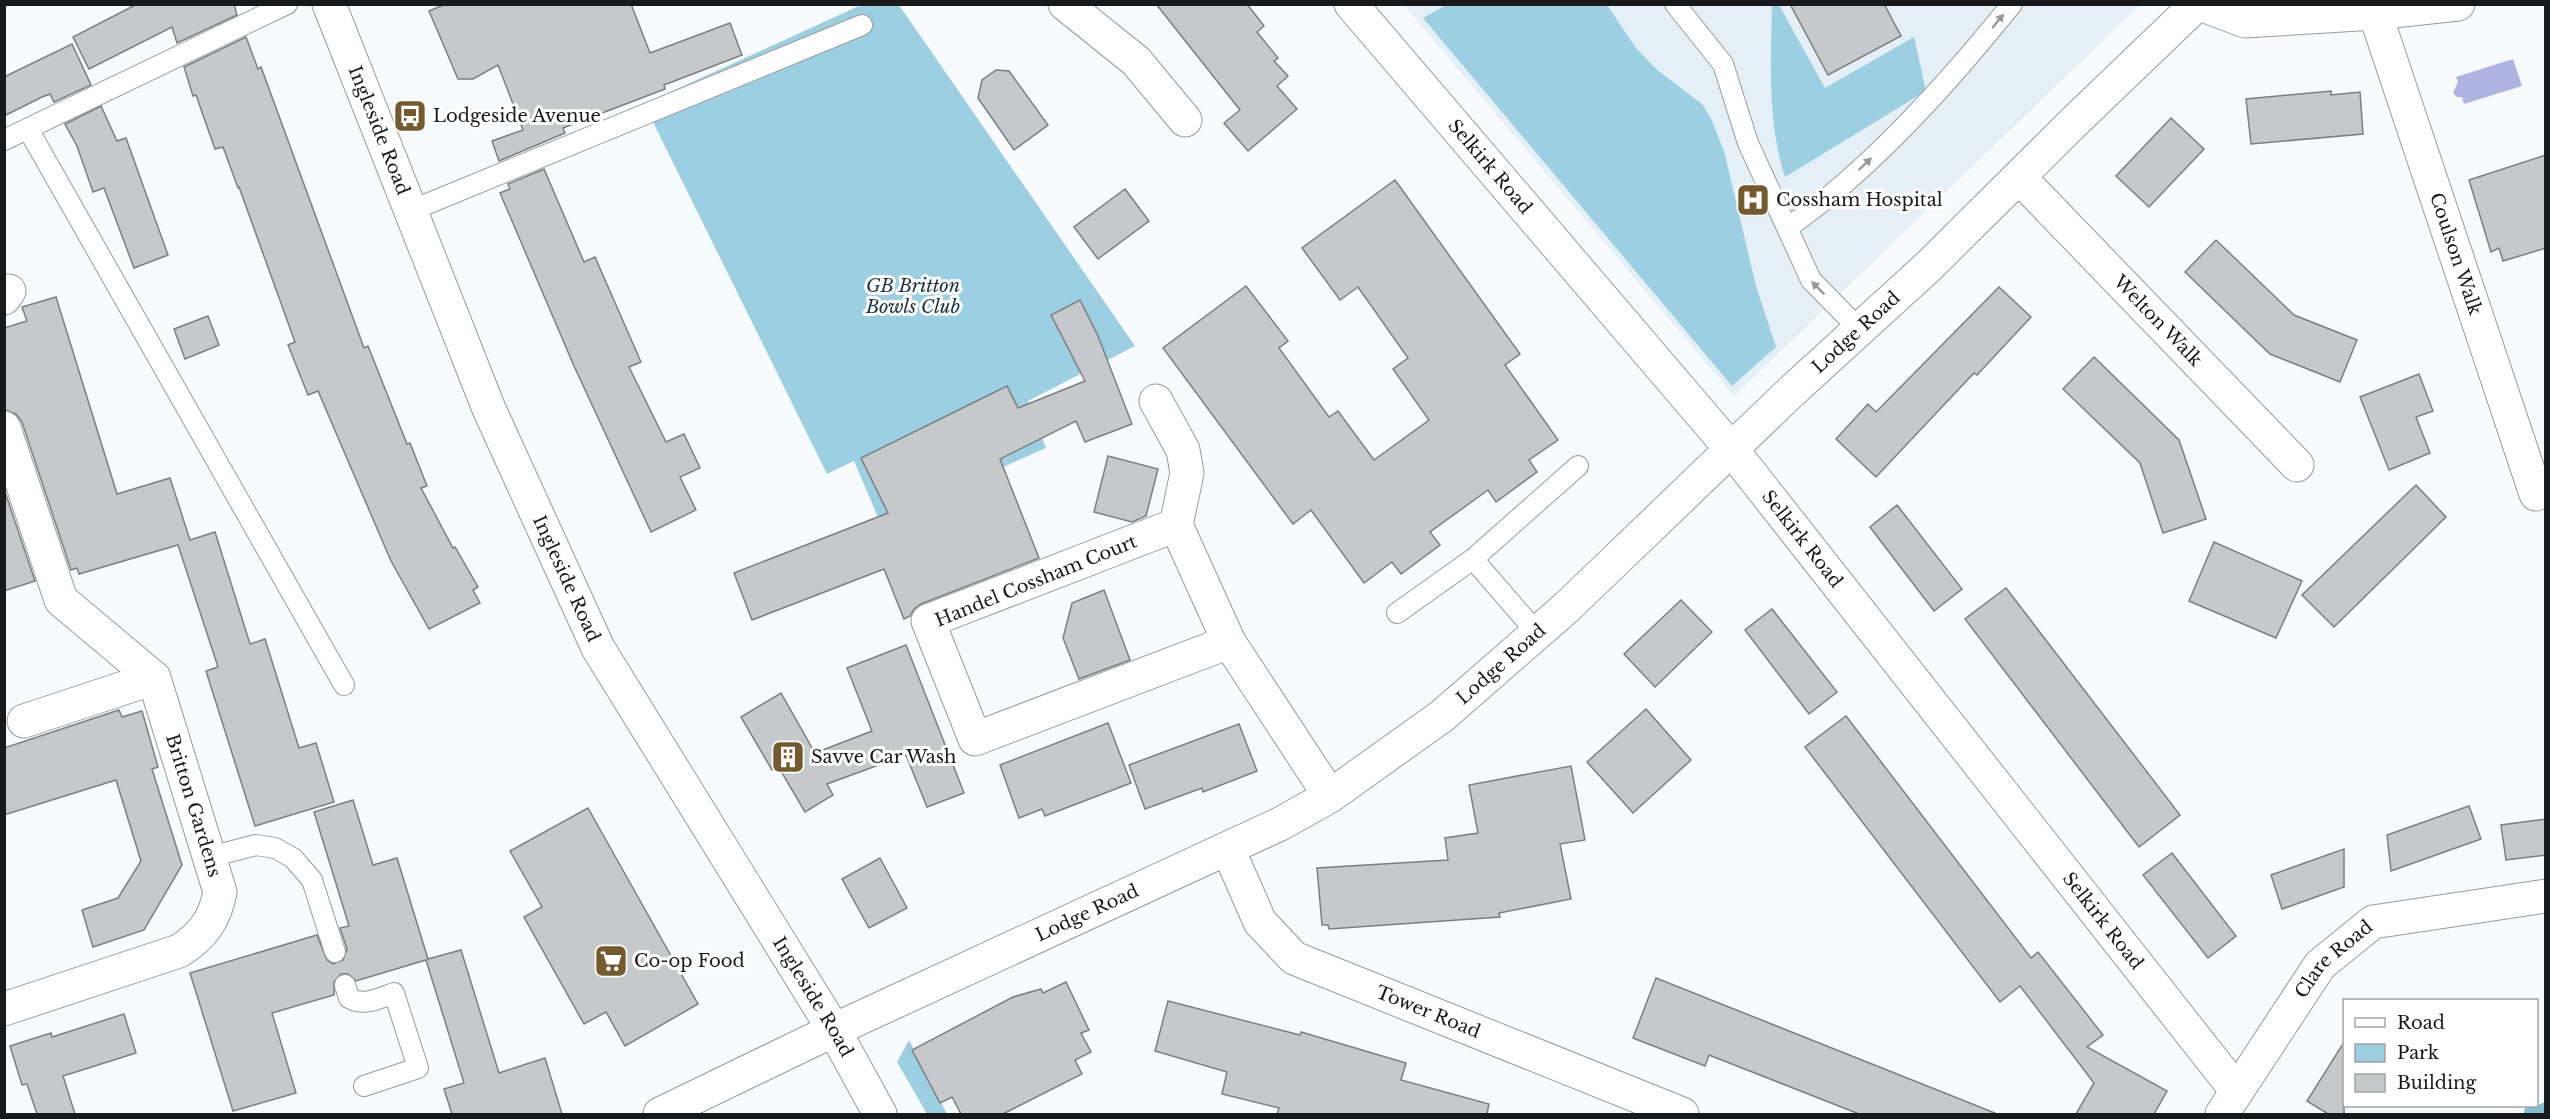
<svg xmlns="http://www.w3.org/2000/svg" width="2550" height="1119" viewBox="0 0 2550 1119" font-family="'Libre Baskerville',serif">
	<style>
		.built { fill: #e4f0f5 }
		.green { fill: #9dcfe3 }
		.forest { fill: #84bed4 }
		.water { fill: #afb4e3 }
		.building { fill: #c5c9c9; stroke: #7b7f7f; stroke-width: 1.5 }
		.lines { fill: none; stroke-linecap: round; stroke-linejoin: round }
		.service-casing { stroke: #979b9c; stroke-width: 22 }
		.minor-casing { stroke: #979b9c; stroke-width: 35 }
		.tertiary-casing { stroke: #979b9c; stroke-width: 35 }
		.secondary-casing { stroke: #979b9c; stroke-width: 35 }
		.service { stroke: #fff; stroke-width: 20 }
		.minor { stroke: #fff; stroke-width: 33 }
		.tertiary { stroke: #fff; stroke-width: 33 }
		.secondary { stroke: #fff; stroke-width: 33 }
		.oneway { fill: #979898 }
		.labels { text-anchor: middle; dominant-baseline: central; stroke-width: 6; stroke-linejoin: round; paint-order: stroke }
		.poi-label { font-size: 18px; fill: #18191a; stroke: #fff; text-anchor: start }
		.street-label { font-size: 18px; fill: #18191a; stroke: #fff }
		.park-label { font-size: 18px; font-style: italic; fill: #15323c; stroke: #fff }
	</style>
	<rect width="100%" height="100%" fill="#f8fbfd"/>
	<!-- built -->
	<path class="built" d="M1404,5H2140L1734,396Z"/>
	<!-- green -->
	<g class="green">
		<path d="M861,5H899L1135,346L1028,401L1046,448L880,522L854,461L827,474L644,104Z"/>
		<path d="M1446,5H1607L1636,48L1656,69L1703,105L1712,121L1724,151L1756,286L1776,347L1732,386L1423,18Z"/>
		<path d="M1772,5H1779L1825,88L1914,37L1926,91L1785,177C1767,121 1771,63 1772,5Z"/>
		<path d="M909,1040L947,1114H927L897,1062Z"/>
	</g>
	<!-- forest -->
	<path class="forest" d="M2545,1102V1114H2524L2525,1106H2536Z"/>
	<!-- water -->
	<path class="water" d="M2513,59L2522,86L2464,104L2462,97H2457L2453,93L2458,82L2456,77Z"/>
	<!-- building -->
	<g class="building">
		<path d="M137,4H234L237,15L177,43L172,27L89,69L73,37Z"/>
		<path d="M446,4H631L650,53L730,23L742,55L664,85L665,89L563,128L565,133L499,161L492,141L523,130L498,65L473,79H458L429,11Z"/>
		<path d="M1156,4H1247L1264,26L1257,32L1278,58L1274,61L1288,76L1277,86L1297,109L1248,151L1224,123L1240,110Z"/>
		<path d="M1790,4H1884L1901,36L1828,75Z"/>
		<path d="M246,37L258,69L261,67L364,348L368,346L407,444L410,443L427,486L421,488L453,548L455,547L478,587L473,590L480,603L429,629L391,561L318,391L308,395L288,345L295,342L239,187L238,188L223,147L215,149L196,95L193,96L184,67Z"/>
		<path d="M72,44L91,85L54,102L50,94L42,97L4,116V77Z"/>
		<path d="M996,70L1009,71L1048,125L1014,150L978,98L982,80Z"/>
		<path d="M2331,91V95L2360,92L2363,134L2251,144L2246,99Z"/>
		<path d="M101,106L117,141L126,138L168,255L134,268L104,188L93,192L77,146L65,124Z"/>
		<path d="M2171,118L2204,149L2149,207L2116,176Z"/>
		<path d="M2546,155V248L2503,261L2499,248L2491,252L2469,180Z"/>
		<path d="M544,169L584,262L595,257L641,362L629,367L666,442L684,434L700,468L680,477L696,510L651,532L574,366L500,193L510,189L508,184Z"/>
		<path d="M1395,180L1520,354L1505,365L1558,440L1529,460L1537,472L1496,502L1488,490L1430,532L1440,545L1401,574L1392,562L1364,583L1311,510L1293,524L1163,348L1246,286L1288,341L1279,348L1329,417L1338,411L1374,460L1429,420L1393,369L1408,358L1358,287L1340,300L1302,248Z"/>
		<path d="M1125,189L1149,221L1098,259L1074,227Z"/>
		<path d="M2216,240L2294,315L2357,340L2340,382L2270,354L2185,272Z"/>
		<path d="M1999,287L2031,317L1977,375L1974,373L1876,477L1836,439L1868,404L1876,412Z"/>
		<path d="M56,297L117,494L170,478L190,540L215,532L250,644L265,639L299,748L316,743L334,802L255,826L206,671L218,667L178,545L79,574L77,568L71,570L22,422L16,414L4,410V328L27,321L22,307Z"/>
		<path d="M1080,300L1098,336L1132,424L1085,442L1076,421L1000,459L1039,558L921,604L914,609L910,616L904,619L884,569L752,620L734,573L888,513L861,458L1007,386L1018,408L1085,381L1051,315Z"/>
		<path d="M208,316L219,345L185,359L174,329Z"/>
		<path d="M2094,357L2179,440L2206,519L2163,533L2140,463L2063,389Z"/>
		<path d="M2419,374L2433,411L2416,417L2430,453L2389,470L2360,397Z"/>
		<path d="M1108,456L1158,469L1146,516L1132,522L1094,512Z"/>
		<path d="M2416,485L2446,517L2334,627L2302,595Z"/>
		<path d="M4,489L35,581L4,591Z"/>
		<path d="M1897,505L1962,589L1934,611L1870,527Z"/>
		<path d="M2214,542L2302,581L2276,638L2189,601Z"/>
		<path d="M2006,588L2180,815L2139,847L1965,619Z"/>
		<path d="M1104,590L1130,660L1079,679L1063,638L1072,603Z"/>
		<path d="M1681,600L1712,632L1655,687L1624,654Z"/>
		<path d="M1772,609L1837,692L1809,714L1745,630Z"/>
		<path d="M906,645L964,793L927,807L906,755L827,784L833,795L805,812L778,766L772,770L741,717L781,693L815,753L872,731L847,668Z"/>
		<path d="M1646,709L1691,760L1633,813L1587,762Z"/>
		<path d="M119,710L122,717L142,711L158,767L152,769L182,865L144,930L93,947L82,910L118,898L141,861L116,780L4,815V748Z"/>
		<path d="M1846,716L2031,958L2038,952L2103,1035L2087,1047L2167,1091L2154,1114H2076L2094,1083L2020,986L2000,1002L1805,747Z"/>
		<path d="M1108,723L1131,783L1045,816L1042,809L1019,818L1000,765Z"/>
		<path d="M1239,724L1257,771L1203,792L1202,788L1145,809L1129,765Z"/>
		<path d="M1571,766L1585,840L1560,844L1571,899L1499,913L1500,917L1329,929L1328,925H1322L1317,868L1448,860L1445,838L1478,833L1469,785Z"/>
		<path d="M353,800L373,865L397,858L428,959L461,950L499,1073L545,1058L562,1114H452L444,1089L464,1083L426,960L356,981L348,974H341L334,982V995L272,1013L296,1093L233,1111L190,973L317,935L327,960L333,964L343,960L347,949L340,928L349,926L314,812Z"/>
		<path d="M2469,806L2481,839L2391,871L2387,835Z"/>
		<path d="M588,808L698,1004L625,1046L606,1012L584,1024L524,917L542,907L510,851Z"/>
		<path d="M2546,819V855L2506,860L2501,825Z"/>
		<path d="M2344,849V887L2282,909L2271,875Z"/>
		<path d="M2172,853L2236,936L2208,958L2143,875Z"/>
		<path d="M880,858L907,908L869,928L842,879Z"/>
		<path d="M1656,978L1995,1113V1114H1859L1709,1055L1705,1066L1633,1038Z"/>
		<path d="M1066,982L1089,1030L1081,1033L1091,1052L1075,1060L1082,1074L1003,1114H961L952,1097L940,1103L912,1050L1013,997L1041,989L1043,993Z"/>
		<path d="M1168,1001L1300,1035L1301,1032L1406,1063L1401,1080L1489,1104L1487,1114H1277L1279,1108L1222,1094L1227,1072L1155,1051Z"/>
		<path d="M124,1014L136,1053L63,1076L75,1114H37L27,1084L22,1085L10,1046L51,1033L52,1037Z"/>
		<path d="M2344,1042V1114H2328L2307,1101Z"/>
	</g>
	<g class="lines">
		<!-- service casing -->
		<g class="service-casing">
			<g id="service">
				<path d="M1675,4L1723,64L1748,143L1811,280L1859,329"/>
				<path d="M28,129L344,685"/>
				<path d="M4,140L287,4"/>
				<path d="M410,211L862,25"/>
				<path d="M1788,228C1807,213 1827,199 1846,182C1907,129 1961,67 2012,4"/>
				<path d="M1473,559L1537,633"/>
				<path d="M1397,613L1473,559L1578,466"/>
				<path d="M210,857L256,845L275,848L293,858L312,880L335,952"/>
				<path d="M345,985L349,998C364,1007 380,998 394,993L418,1068L364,1086"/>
			</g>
		</g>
		<!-- minor casing -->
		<g class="minor-casing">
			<g id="minor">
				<path d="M1065,4L1136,61L1185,120"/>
				<path id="s1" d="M1351,4L1732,450L2236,1090"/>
				<path id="s2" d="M2375,13L2536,494"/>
				<path id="s3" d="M2019,177L2297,465"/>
				<path d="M4,298L9,291"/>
				<path d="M1156,401L1183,450L1187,473L1176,525L1229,642L1330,796"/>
				<path id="s4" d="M4,428L61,600L154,678L220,892C215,919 203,936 179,951L4,1009"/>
				<path d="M1176,525L928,621L975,739L1229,642"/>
				<path d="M24,721L154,678"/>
				<path id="s5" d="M1228,849L1260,922L1294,958L1682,1114"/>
				<path id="s6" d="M2222,1114L2320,965L2373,922L2546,896"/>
			</g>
		</g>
		<!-- tertiary casing -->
		<g class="tertiary-casing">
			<g id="tertiary">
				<path id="s7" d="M329,4L489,409L598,648L834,1030L880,1114"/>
				<path d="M2200,4L2245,21L2375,13L2458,4"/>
			</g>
		</g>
		<!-- secondary casing -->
		<g class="secondary-casing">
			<g id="secondary">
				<path id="s8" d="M660,1114L834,1030L1280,824L1330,796L1442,716L1567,607L1793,390L1930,265L2074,122L2197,4"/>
			</g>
		</g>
		<!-- service -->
		<use href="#service" class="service"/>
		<!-- minor -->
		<use href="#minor" class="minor"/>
		<!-- tertiary -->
		<use href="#tertiary" class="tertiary"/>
		<!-- secondary -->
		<use href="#secondary" class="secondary"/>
	</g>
	<!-- one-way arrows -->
	<defs><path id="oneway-solid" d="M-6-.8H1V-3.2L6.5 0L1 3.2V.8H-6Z" transform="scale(1.5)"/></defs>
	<g class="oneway">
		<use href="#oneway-solid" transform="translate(1998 21) rotate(-51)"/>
		<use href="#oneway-solid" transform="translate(1865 164) rotate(-44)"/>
		<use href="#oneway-solid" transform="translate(1818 288) rotate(-135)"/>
	</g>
	<!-- icons -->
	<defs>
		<g id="bus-square" transform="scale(1.725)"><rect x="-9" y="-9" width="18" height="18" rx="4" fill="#745a2c" stroke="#fff"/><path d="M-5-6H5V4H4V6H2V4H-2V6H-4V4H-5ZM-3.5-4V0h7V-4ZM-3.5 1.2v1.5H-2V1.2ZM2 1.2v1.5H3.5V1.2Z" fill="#fff"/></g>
		<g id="hospital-square" transform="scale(1.725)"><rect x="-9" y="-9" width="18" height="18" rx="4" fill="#745a2c" stroke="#fff"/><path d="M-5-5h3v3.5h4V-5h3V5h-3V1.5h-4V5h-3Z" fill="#fff"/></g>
		<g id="building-square" transform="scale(1.725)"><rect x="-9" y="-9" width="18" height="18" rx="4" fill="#745a2c" stroke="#fff"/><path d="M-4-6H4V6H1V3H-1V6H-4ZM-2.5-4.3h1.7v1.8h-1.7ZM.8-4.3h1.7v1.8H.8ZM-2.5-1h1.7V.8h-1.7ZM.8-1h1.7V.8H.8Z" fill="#fff"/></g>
		<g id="supermarket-square" transform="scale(1.725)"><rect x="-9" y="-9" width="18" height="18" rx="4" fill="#745a2c" stroke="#fff"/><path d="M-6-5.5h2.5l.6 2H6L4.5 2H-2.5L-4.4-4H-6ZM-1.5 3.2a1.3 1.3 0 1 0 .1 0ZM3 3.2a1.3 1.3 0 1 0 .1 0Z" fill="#fff"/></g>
	</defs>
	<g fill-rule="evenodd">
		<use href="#bus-square" x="410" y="116"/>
		<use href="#hospital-square" x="1753" y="200"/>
		<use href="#building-square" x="788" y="757"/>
		<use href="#supermarket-square" x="611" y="961"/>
	</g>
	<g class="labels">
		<!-- poi labels -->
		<g class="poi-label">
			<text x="433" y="116">Lodgeside Avenue</text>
			<text x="1776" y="200">Cossham Hospital</text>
			<text x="811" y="757">Savve Car Wash</text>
			<text x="634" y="961">Co-op Food</text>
		</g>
		<!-- street labels -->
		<g class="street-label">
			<text stroke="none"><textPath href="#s7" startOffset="136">Ingleside Road</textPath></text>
			<text stroke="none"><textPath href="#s1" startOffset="214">Selkirk Road</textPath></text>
			<text stroke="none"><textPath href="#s2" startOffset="254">Coulson Walk</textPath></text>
			<text stroke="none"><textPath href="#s3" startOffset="200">Welton Walk</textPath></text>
			<text stroke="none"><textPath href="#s8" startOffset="1444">Lodge Road</textPath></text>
			<text stroke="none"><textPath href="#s1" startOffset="700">Selkirk Road</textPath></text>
			<text stroke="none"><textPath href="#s7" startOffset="622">Ingleside Road</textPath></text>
			<text transform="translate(1036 581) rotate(-22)">Handel Cossham Court</text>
			<text stroke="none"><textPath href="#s8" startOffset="958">Lodge Road</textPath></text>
			<text stroke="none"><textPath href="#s4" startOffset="436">Britton Gardens</textPath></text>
			<text stroke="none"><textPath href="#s8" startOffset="472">Lodge Road</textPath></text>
			<text stroke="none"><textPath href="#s1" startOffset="1186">Selkirk Road</textPath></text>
			<text stroke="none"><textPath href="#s6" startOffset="192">Clare Road</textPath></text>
			<text stroke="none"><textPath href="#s7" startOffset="1108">Ingleside Road</textPath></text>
			<text stroke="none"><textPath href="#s5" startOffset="274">Tower Road</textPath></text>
		</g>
		<!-- park labels -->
		<g class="park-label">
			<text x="913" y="286">GB Britton<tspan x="913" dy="21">Bowls Club</tspan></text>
		</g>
	</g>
	<!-- border -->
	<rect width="2550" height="1119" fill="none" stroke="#18191a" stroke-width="12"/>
	<!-- legend -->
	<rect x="2343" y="999" width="195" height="108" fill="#ffffff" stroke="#a3a3a3" stroke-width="1.5"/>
	<rect x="2355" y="1018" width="30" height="9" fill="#ffffff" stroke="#a3a3a3" stroke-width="1.5"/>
	<text x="2397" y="1029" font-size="18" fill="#18191a">Road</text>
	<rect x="2355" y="1044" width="30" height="18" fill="#9dcfe3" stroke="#a3a3a3" stroke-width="1.5"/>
	<text x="2397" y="1059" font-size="18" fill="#18191a">Park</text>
	<rect x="2355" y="1074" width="30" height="18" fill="#c5c9c9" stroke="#a3a3a3" stroke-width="1.5"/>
	<text x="2397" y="1089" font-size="18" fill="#18191a">Building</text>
</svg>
